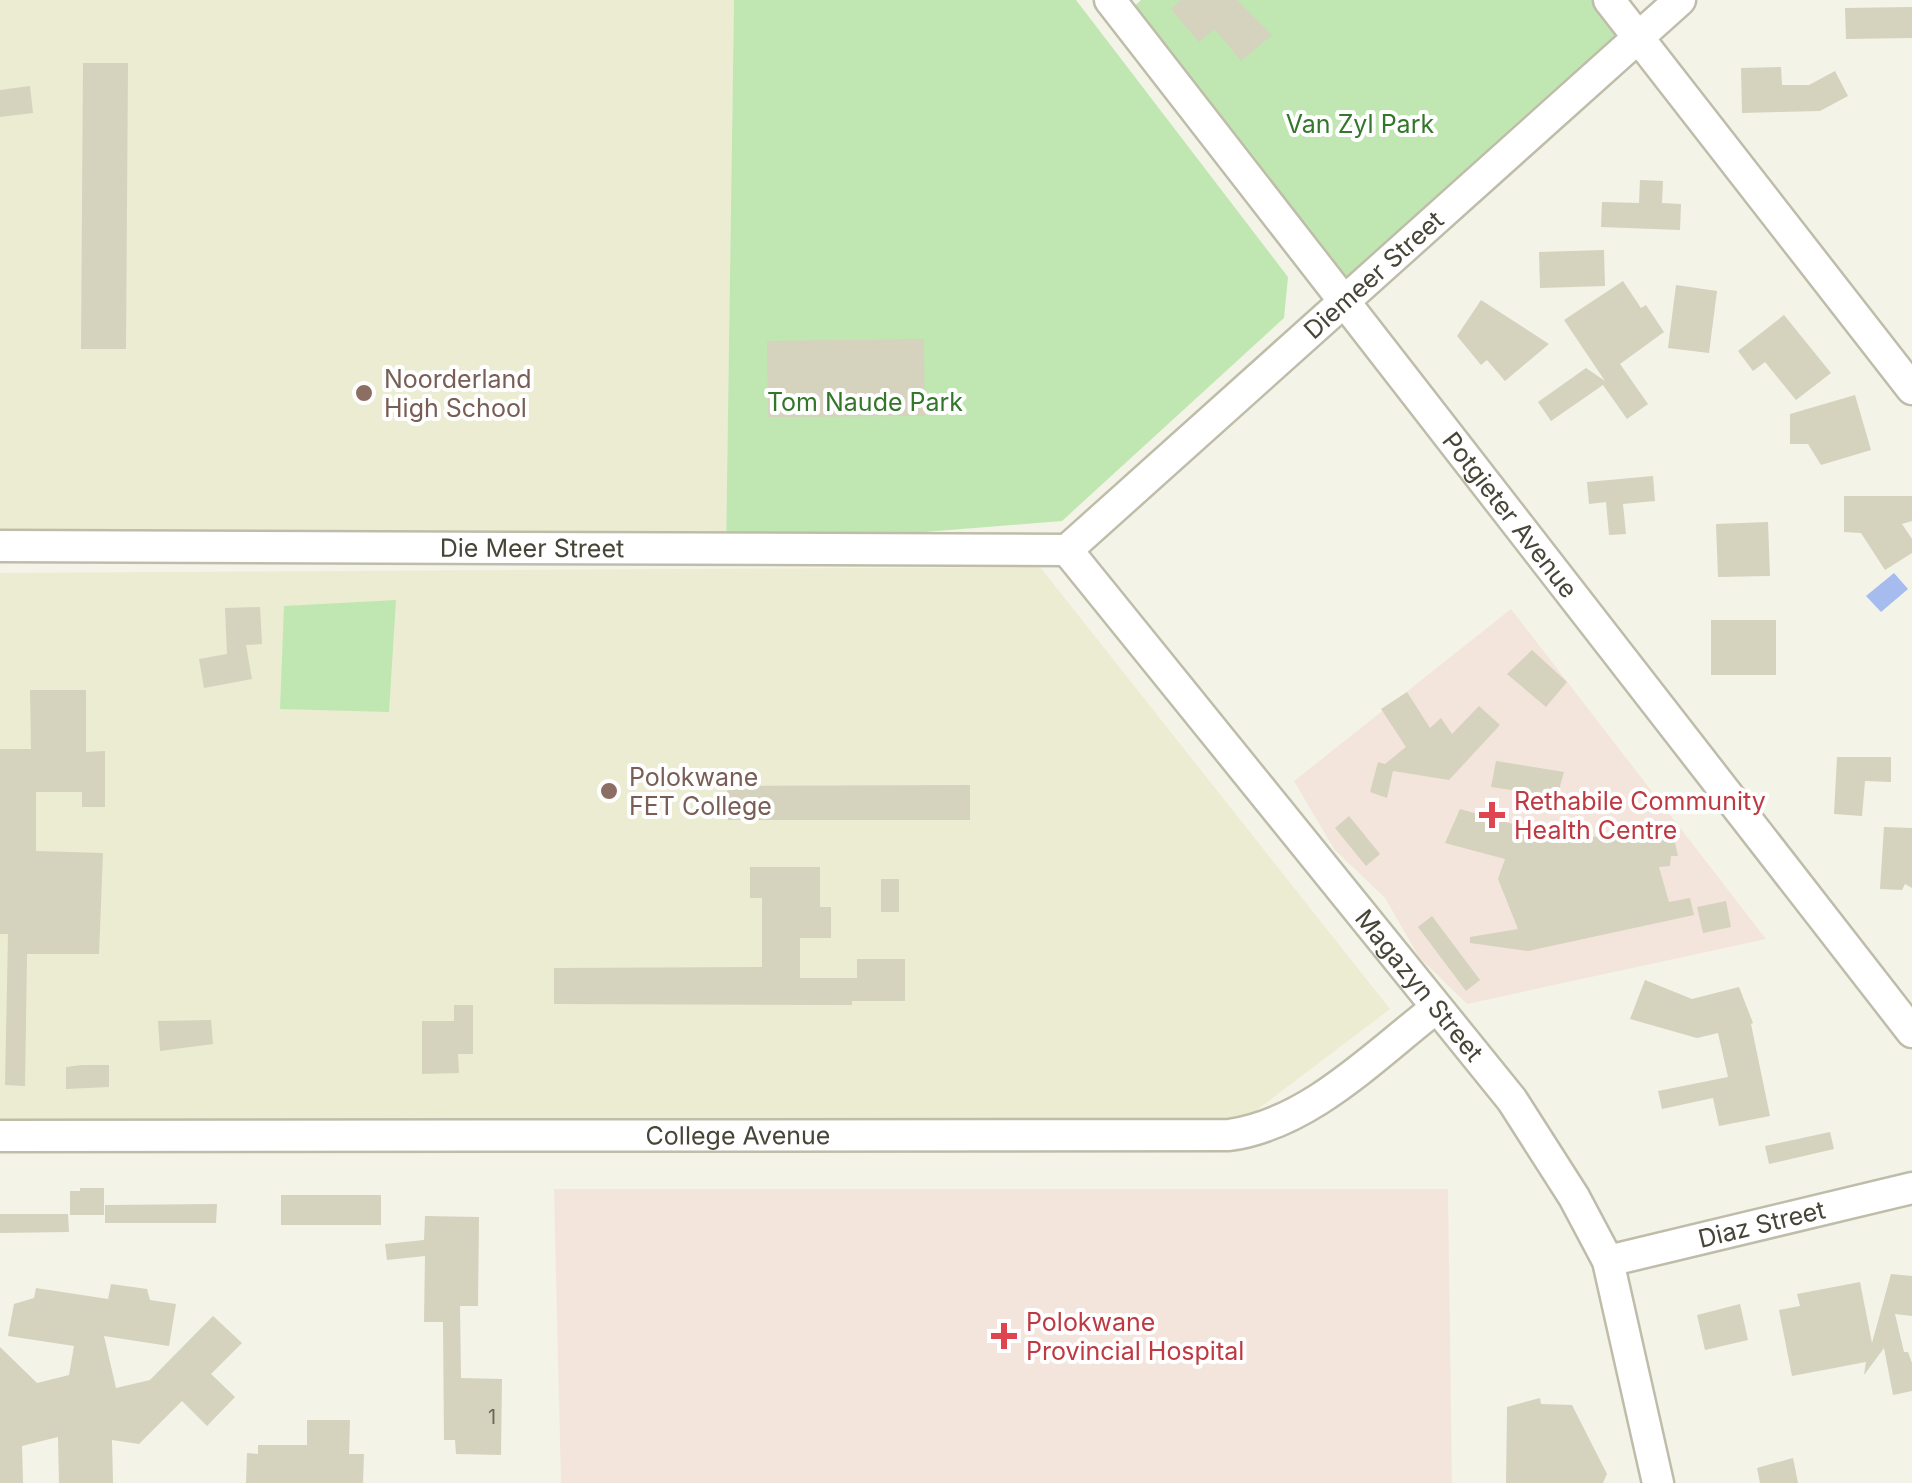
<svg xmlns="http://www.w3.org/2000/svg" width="1912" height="1483" viewBox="0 0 1912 1483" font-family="Inter,sans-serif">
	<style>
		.education { fill: #ececd2 }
		.medical { fill: #f4e5dc }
		.green { fill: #c0e7b1 }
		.water { fill: #a6bcef }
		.building { fill: #d5d2bd }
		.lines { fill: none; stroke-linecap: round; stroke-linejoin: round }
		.minor-casing { stroke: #bfbdaa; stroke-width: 35 }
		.minor { stroke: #fff; stroke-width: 30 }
		.education-dot { fill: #8d6e63; stroke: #fff; stroke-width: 4 }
		.health-dot { fill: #e0444e; stroke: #fff; stroke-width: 4 }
		.labels { text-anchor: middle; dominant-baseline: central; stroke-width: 8; stroke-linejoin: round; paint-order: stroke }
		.number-label { font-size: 20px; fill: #6a6858 }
		.park-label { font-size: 25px; fill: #33772b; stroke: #fff }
		.street-label { font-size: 25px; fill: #474537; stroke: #fff }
		.education-label { font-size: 25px; fill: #785e54; stroke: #fff; text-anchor: start }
		.health-label { font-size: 25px; fill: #be3a42; stroke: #fff; text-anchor: start }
	</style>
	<rect width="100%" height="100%" fill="#f3f3e8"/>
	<!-- education -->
	<g class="education">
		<path d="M0,0H734L726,548L0,533Z"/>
		<path d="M1040,567L1390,1009L1241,1122H0V573Z"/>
	</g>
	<!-- medical -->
	<g class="medical">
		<path d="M1511,609L1766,939L1467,1004L1419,957L1385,898L1334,849L1294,781Z"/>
		<path d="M554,1189H1448L1452,1483H561Z"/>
	</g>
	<!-- green -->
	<g class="green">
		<path d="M734,0H1076L1288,277L1284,318L1062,521L726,548Z"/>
		<path d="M1141,0H1608L1638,38L1344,303L1123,17Z"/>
		<path d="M396,600L389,712L280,709L284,606Z"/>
	</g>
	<!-- water -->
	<path class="water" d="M1894,573L1908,589L1881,612L1866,596Z"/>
	<!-- building -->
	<g class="building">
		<path d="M1181,0H1237L1272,35L1241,61L1215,29L1199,42L1171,9Z"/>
		<path d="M1912,7V38L1846,39L1845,8Z"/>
		<path d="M83,63H128L126,349H81Z"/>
		<path d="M1781,67L1782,85H1809L1835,71L1848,96L1820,111L1742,113L1741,68Z"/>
		<path d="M30,86L33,113L0,117V90Z"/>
		<path d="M1640,180L1663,181L1662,203L1681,204L1680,230L1601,227L1602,202L1639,203Z"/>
		<path d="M1604,250L1605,286L1540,288L1539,252Z"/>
		<path d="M1623,281L1641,308L1646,305L1664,332L1620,364L1648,404L1627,419L1603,385L1551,421L1538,402L1586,368L1605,381L1564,320Z"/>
		<path d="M1676,285L1717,291L1709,353L1668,348Z"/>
		<path d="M1481,300L1549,344L1505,381L1487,360L1481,365L1457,336Z"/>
		<path d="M1784,315L1831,373L1796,400L1765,362L1753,371L1738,351Z"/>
		<path d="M924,339L925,416L768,417L767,341Z"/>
		<path d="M1855,395L1871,450L1821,465L1808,444H1790V414Z"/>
		<path d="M1653,476L1655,501L1623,504L1626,534L1609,535L1606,502L1589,504L1587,482Z"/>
		<path d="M1844,496H1912V521L1902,524L1912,539V553L1885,570L1861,533L1844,532Z"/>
		<path d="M1768,522L1770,576L1718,577L1716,524Z"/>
		<path d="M260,607L262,644L246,645L252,679L204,688L199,659L227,654L225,608Z"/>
		<rect x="1711" y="620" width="65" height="55"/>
		<path d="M1532,650L1567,682L1546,707L1507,674Z"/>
		<path d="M30,690H86V752L105,751V807H82V792H36V851L103,853L99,954H27L25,1086L5,1085L8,934H0V749H31Z"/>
		<path d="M1407,692L1430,728L1441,718L1452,734L1479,706L1500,725L1449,780L1393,771L1387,798L1370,792L1378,762L1385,764L1406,747L1381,709Z"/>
		<path d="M1837,757H1891V782L1865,781L1862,816L1834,814Z"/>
		<path d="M1496,761L1564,772L1557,797L1491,787Z"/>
		<path d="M970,785V820H728L727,786Z"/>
		<path d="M1460,809L1562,838L1673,834L1678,856H1671L1670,866L1659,867L1669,902L1690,898L1694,915L1528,951L1470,943V937L1518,929L1498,879L1505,859L1445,843Z"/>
		<path d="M1349,816L1380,854L1366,866L1335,828Z"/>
		<path d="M1884,827L1912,828V888L1905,884L1902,890L1880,889Z"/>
		<path d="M750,867H820V907H831V938H800V978H857V959H905V1001H852V1005L554,1004V968L762,967V898H750Z"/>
		<rect x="881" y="879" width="18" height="33"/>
		<path d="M1726,901L1731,927L1703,933L1697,907Z"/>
		<path d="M1432,916L1480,980L1466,991L1418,927Z"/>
		<path d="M1645,980L1692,999L1739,987L1753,1023L1751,1024L1770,1116L1719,1126L1713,1098L1662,1109L1658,1091L1728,1077L1718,1033L1697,1038L1630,1019Z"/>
		<path d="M454,1005H473V1054H458L459,1073L422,1074V1021H454Z"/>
		<path d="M211,1020L213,1044L160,1051L158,1021Z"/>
		<path d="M82,1065H109V1087L66,1089V1067Z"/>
		<path d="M1830,1132L1834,1149L1769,1164L1765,1146Z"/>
		<path d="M80,1188H104V1215H70V1191H80Z"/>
		<rect x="281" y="1195" width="100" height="30"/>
		<path d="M217,1204L216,1223H105V1205Z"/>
		<path d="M0,1214H68L69,1232L0,1233Z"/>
		<path d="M425,1216L479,1217L478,1306H460L461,1378L502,1379L501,1455L456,1454L455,1440H444L443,1322H424L425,1256L387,1260L385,1244L424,1240Z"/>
		<path d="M1891,1274L1912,1276V1316L1895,1314L1904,1352H1908L1912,1363V1391L1893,1395L1884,1348L1864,1375L1866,1362L1792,1376L1779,1310L1800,1306L1797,1294L1860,1282L1872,1343Z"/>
		<path d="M111,1284L147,1289L150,1300L176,1304L169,1346L104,1336L116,1388L150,1380L213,1316L242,1343L211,1374L235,1397L207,1426L182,1401L139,1444L112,1440L113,1483H59L58,1437L22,1446L23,1483H0V1347L37,1383L69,1375L74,1346L8,1336L14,1304L34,1298L36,1288L108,1299Z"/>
		<path d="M1740,1304L1748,1340L1705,1350L1697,1315Z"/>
		<path d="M1540,1398L1541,1404L1572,1405L1607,1474L1603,1483H1506L1507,1407Z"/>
		<path d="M307,1420H350L349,1454H364L363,1483H246L247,1453L258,1454V1445H307Z"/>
		<path d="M1793,1458L1798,1483H1760L1757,1468Z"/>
	</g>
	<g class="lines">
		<!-- minor casing -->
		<g class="minor-casing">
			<g id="minor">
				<path id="s1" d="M1110,0L1912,1032"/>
				<path d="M1609,0L1912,389"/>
				<path id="s2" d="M0,546L1067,550"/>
				<path id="s3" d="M1067,550L1512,1100L1574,1197L1608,1261L1658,1483"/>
				<path id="s4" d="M1067,550L1680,0"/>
				<path id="s5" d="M0,1136L1229,1135C1309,1124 1374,1056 1436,1008"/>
				<path id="s6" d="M1608,1261L1912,1188"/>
			</g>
		</g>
		<!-- minor -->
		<use href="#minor" class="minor"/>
	</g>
	<!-- markers -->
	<g class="education-dot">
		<circle cx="364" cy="393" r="10"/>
		<circle cx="609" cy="791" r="10"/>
	</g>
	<g class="health-dot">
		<path d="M1487 800h10v10h10v10h-10v10h-10v-10h-10v-10h10z"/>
		<path d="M999 1321h10v10h10v10h-10v10h-10v-10h-10v-10h10z"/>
	</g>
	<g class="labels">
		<!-- number labels -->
		<g class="number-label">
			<text x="492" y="1417">1</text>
		</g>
		<!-- park labels -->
		<g class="park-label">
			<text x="1360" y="124">Van Zyl Park</text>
			<text x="865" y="402">Tom Naude Park</text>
		</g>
		<!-- street labels -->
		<g class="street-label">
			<text stroke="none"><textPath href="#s4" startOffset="412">Diemeer Street</textPath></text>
			<text stroke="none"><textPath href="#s1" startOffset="652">Potgieter Avenue</textPath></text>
			<text stroke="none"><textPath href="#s2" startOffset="532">Die Meer Street</textPath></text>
			<text stroke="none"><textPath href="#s3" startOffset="560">Magazyn Street</textPath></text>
			<text stroke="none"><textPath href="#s5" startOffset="738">College Avenue</textPath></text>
			<text stroke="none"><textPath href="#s6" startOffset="158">Diaz Street</textPath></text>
		</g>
		<!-- education labels -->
		<g class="education-label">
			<text x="384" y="379">Noorderland<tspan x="384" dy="29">High School</tspan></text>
			<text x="629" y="777">Polokwane<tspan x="629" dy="29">FET College</tspan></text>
		</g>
		<!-- health labels -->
		<g class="health-label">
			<text x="1514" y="801">Rethabile Community<tspan x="1514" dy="29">Health Centre</tspan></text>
			<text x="1026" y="1322">Polokwane<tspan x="1026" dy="29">Provincial Hospital</tspan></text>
		</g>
	</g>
</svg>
